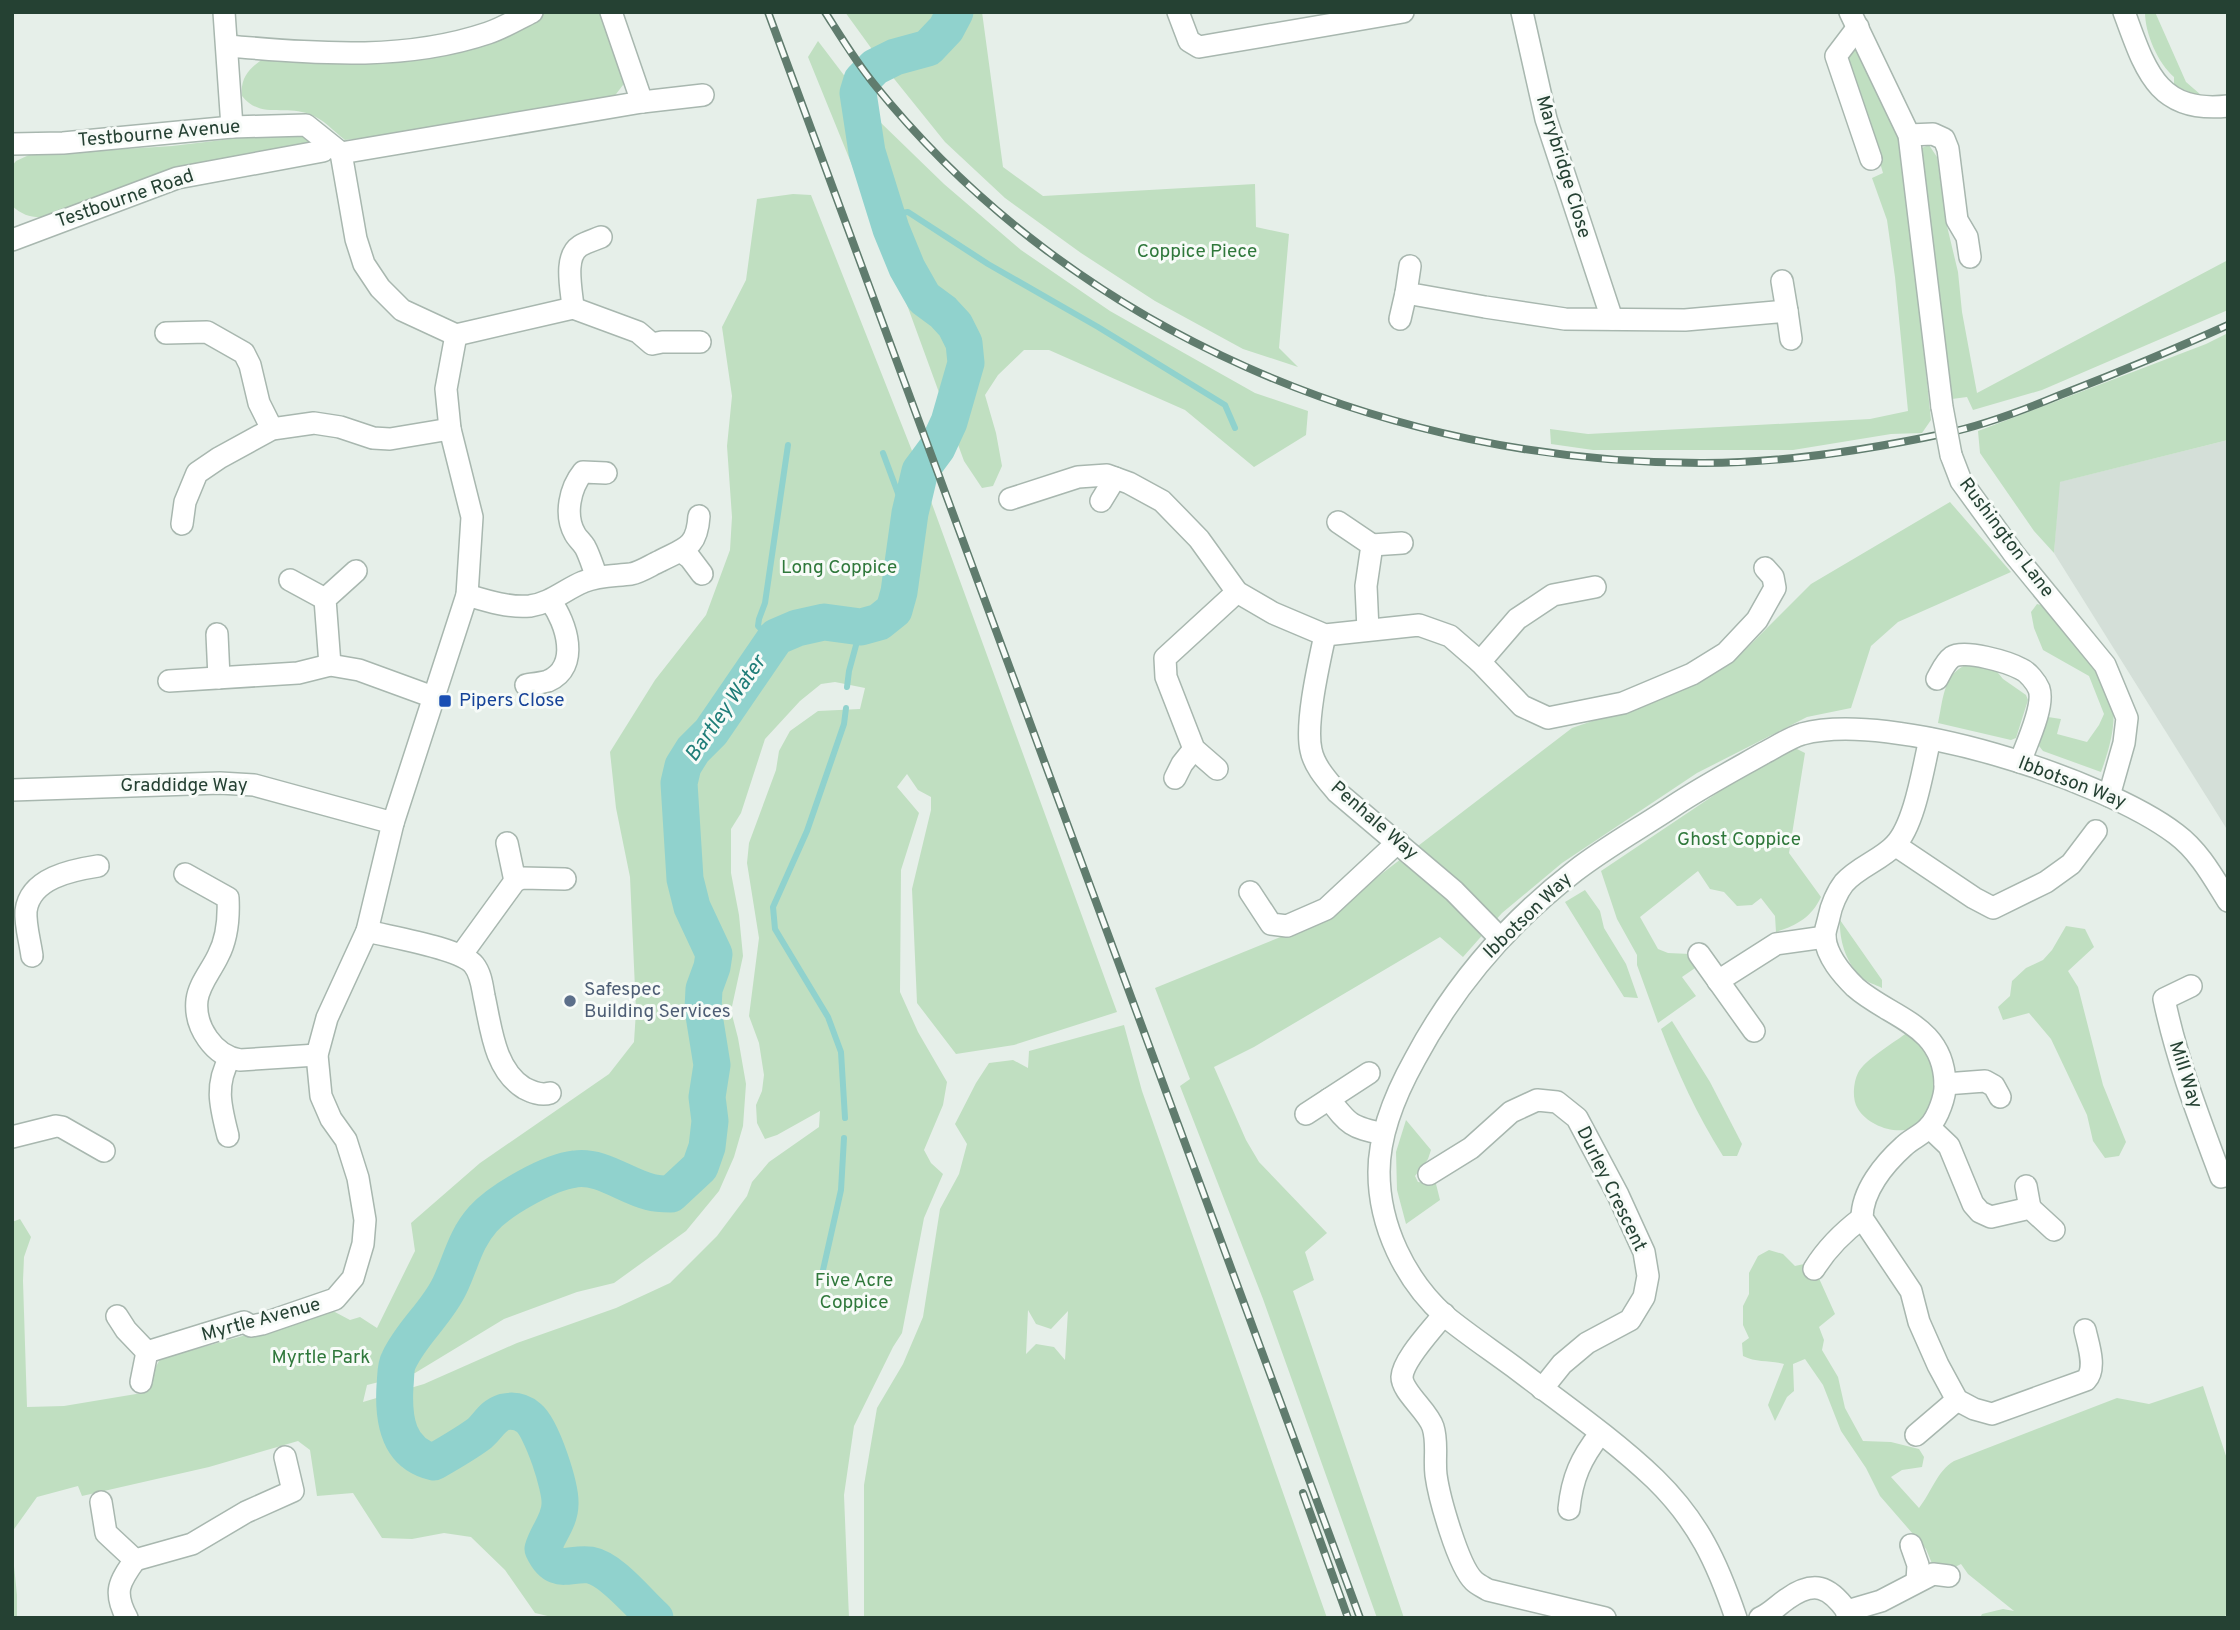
<svg xmlns="http://www.w3.org/2000/svg" width="2240" height="1630" viewBox="0 0 2240 1630" font-family="Overpass,sans-serif">
	<style>
		.built { fill: #d4dfd8 }
		.green { fill: #c0dfc1; fill-rule: evenodd }
		.lines { fill: none; stroke-linecap: round; stroke-linejoin: round }
		.stream { stroke: #90d2cd; stroke-width: 6 }
		.river { stroke: #90d2cd; stroke-width: 37 }
		.minor-casing { stroke: #a8b7af; stroke-width: 24 }
		.minor { stroke: #fff; stroke-width: 21 }
		.rail-casing { stroke: #607c6e; stroke-width: 8 }
		.rail { stroke: #f7fbf8; stroke-width: 5; stroke-dasharray: 16; stroke-linecap: butt }
		.minor-bridge-casing { stroke: #a8b7af; stroke-width: 24; stroke-linecap: butt }
		.minor-bridge { stroke: #fff; stroke-width: 21 }
		.transit-dot { fill: #1a4fb4; stroke: #f7fbf8; stroke-width: 2.5 }
		.service-dot { fill: #5c6f8a; stroke: #f7fbf8; stroke-width: 2.5 }
		.labels { text-anchor: middle; dominant-baseline: central; stroke-width: 6; stroke-linejoin: round; paint-order: stroke }
		.street-label { font-size: 19px; fill: #254133; stroke: #f7fbf8 }
		.park-label { font-size: 19px; fill: #2f783b; stroke: #f7fbf8 }
		.transit-label { font-size: 19px; fill: #164399; stroke: #f7fbf8; text-anchor: start }
		.service-label { font-size: 19px; fill: #4e5e75; stroke: #f7fbf8; text-anchor: start }
		.water-label { font-size: 21px; font-style: italic; fill: #1f7d78; stroke: #f7fbf8 }
	</style>
	<rect width="100%" height="100%" fill="#e6efe9"/>
	<!-- built -->
	<path class="built" d="M2228,440V831L2054,553L2059,482Z"/>
	<!-- green -->
	<g class="green">
		<path d="M547,12H603L624,79L623,85L613,98L451,128L345,140C333,131 324,119 309,114C285,105 260,119 242,96C240,77 250,68 264,58L510,30Z"/>
		<path d="M845,12H982L1003,167L1043,196L1255,184L1256,227L1289,234L1279,348L1298,367L1243,349L1155,301L1081,253L1005,198L945,142L887,70Z"/>
		<path d="M2145,12H2155L2186,82L2201,95L2200,97L2174,85V77C2158,63 2145,34 2145,12Z"/>
		<path d="M818,41L878,120L944,184L1021,250L1110,311L1184,353L1255,393L1308,411L1306,435L1254,467L1185,410L1049,350H1024L998,375L985,395L996,433L1002,466L993,486L982,488L964,461L891,261L808,57Z"/>
		<path d="M1854,45H1861L1898,136L1911,232L1931,420L1922,433L1891,434L1793,450H1593L1551,444L1550,429L1588,434L1870,419L1908,411L1895,277L1887,220L1872,178L1883,173L1856,80L1847,57Z"/>
		<path d="M290,132L310,138L314,141L202,163L52,216C35,219 25,217 12,206V166L16,161L29,155L172,146Z"/>
		<path d="M1929,145L1937,157L1947,226L1958,272L1962,312L1977,393L2228,260V310L2042,390L1973,410L1967,397L1952,399L1946,381L1919,149Z"/>
		<path d="M793,194L811,195L920,471L1117,1012L1014,1045L956,1054L917,1003L912,889L931,810V797L918,790L907,774L897,787L919,813L901,870L900,992L918,1032L947,1082L943,1105L924,1150L931,1163L943,1174L924,1218L902,1333L893,1347L854,1426L844,1495L849,1618H556L535,1613L505,1570L471,1537L444,1533L412,1539L382,1538L353,1493L317,1496L310,1450L298,1441L209,1467L82,1496L78,1486L37,1497L12,1532V1222L20,1219L31,1237L24,1257L23,1281L27,1407L64,1406L142,1393L160,1359L333,1311L350,1320L360,1317L377,1328L415,1251L411,1223L480,1163L609,1074L634,1042L636,1011L630,877L616,808L610,752L655,680L706,615L730,550L732,517L727,446L732,396L722,327L746,280L757,199ZM835,682L865,688L860,709L818,711L790,731L779,751L776,770L749,843L747,863L759,938L749,1016L759,1043L764,1075L762,1091L756,1105L757,1123L765,1139L777,1135L820,1111L819,1127L769,1162L752,1182L747,1196L717,1236L670,1283L616,1308L517,1343L424,1384L363,1402L367,1385L415,1373L504,1319L577,1292L614,1283L686,1231L719,1191L734,1157L743,1126L746,1084L738,1038L731,1011L743,956L739,915L731,873V829L741,813L765,739L800,701L821,684Z"/>
		<path d="M2228,333V440L2060,482L2054,553L2034,531L1980,453L1978,431L2206,344Z"/>
		<path d="M1950,502L2011,572L1898,622L1871,646L1851,708L1807,717L1697,773L1562,863L1502,913L1463,957L1440,937L1254,1047L1214,1067L1246,1140L1259,1162L1327,1233L1305,1252L1314,1280L1293,1291L1404,1618H1377L1263,1299L1180,1086L1190,1079L1155,988L1320,921L1572,728L1682,690L1734,661L1811,584Z"/>
		<path d="M2037,604C2041,605 2045,606 2047,608C2061,618 2111,688 2113,702C2116,727 2109,750 2101,772L2043,751L2039,746L2048,717L2061,719L2057,734L2087,742L2099,725L2104,714L2089,676L2043,650L2034,628L2031,612Z"/>
		<path d="M1975,662L1994,668L2003,679L2026,695L2028,700L2016,738L2011,740L1938,723C1944,696 1943,669 1975,662Z"/>
		<path d="M1793,747L1805,753L1789,853L1821,897C1811,918 1797,925 1776,932L1775,916L1761,898L1752,905L1737,906L1724,892L1710,889L1698,871L1640,917L1658,949L1668,953L1690,954L1698,966L1682,977L1696,996L1658,1023L1637,965V955L1617,919L1601,871L1765,761Z"/>
		<path d="M1585,890L1600,911L1604,928L1626,964L1638,998L1624,997L1565,902Z"/>
		<path d="M1840,920L1882,980V988C1876,985 1867,982 1862,978C1846,963 1839,940 1840,920Z"/>
		<path d="M2066,926L2085,929L2094,947L2068,971L2078,987L2103,1085L2126,1142L2119,1156L2105,1158L2093,1141L2087,1115L2051,1039L2029,1013L2003,1020L1998,1007L2010,996L2012,981L2026,968L2043,960L2052,950Z"/>
		<path d="M1672,1021L1710,1082L1742,1144L1737,1156H1723C1697,1115 1678,1073 1661,1029Z"/>
		<path d="M1124,1025L1142,1091L1327,1618H864V1485L877,1408L903,1364L923,1317L940,1209L959,1174L967,1144L955,1124L976,1083L989,1063L1013,1060L1028,1068L1029,1051ZM1028,1310L1036,1324L1051,1329L1068,1311L1065,1360L1054,1347L1036,1344L1026,1354Z"/>
		<path d="M1908,1032C1923,1043 1942,1065 1937,1085C1933,1098 1930,1115 1919,1124C1902,1138 1869,1127 1858,1109C1852,1100 1853,1083 1858,1073C1864,1060 1895,1042 1908,1032Z"/>
		<path d="M1406,1120L1431,1150L1428,1159L1415,1176L1418,1182L1436,1184L1440,1200L1406,1224L1397,1190L1396,1152Z"/>
		<path d="M1769,1250L1783,1254L1795,1266L1804,1264L1813,1265L1835,1314L1819,1327L1824,1340L1822,1350L1838,1377L1845,1408L1863,1441L1891,1442L1919,1449L1924,1457L1922,1467L1902,1470L1891,1477L1919,1508C1931,1493 1937,1471 1954,1461L2117,1398L2149,1404L2203,1386L2228,1462V1613L2223,1618H1980L1982,1614L2003,1609L2014,1611L1968,1574L1961,1564L1947,1571L1933,1566L1926,1549L1880,1496L1866,1468L1841,1431L1823,1385L1805,1359L1793,1364L1794,1391L1787,1397L1775,1421L1768,1405L1784,1364C1769,1360 1757,1363 1743,1356L1742,1343L1749,1338L1743,1325V1306L1749,1294V1273L1758,1256Z"/>
		<path d="M12,1547L17,1595V1618H12Z"/>
	</g>
	<g class="lines">
		<!-- stream -->
		<g class="stream">
			<path d="M887,215L908,212L988,264L1098,327L1225,405L1235,428"/>
			<path d="M883,453L899,496L912,504"/>
			<path d="M773,642L758,626L759,619L765,603L788,445"/>
			<path d="M847,687L849,671L861,627"/>
			<path d="M845,1118L841,1052L828,1017L775,929L773,907L807,831L844,724L846,708"/>
			<path d="M821,1279L841,1190L844,1138"/>
		</g>
		<!-- river -->
		<path class="river" d="M655,1618C638,1603 612,1569 590,1565C569,1562 556,1577 543,1549C547,1534 560,1521 560,1504C561,1487 542,1429 529,1418C522,1412 513,1410 504,1412C492,1416 489,1425 480,1433C467,1443 449,1453 434,1462C397,1453 393,1418 395,1386C396,1377 395,1367 399,1360C412,1332 437,1313 450,1285C461,1262 465,1239 483,1219C500,1200 549,1172 575,1169C601,1165 625,1186 650,1192C657,1194 665,1194 671,1194L700,1167L707,1147L710,1121L707,1097L712,1065L703,1009L704,989L712,967L714,954L692,907L685,879L679,783L683,766L693,750L711,732L776,637L797,628L824,622L861,627L879,622L894,610L899,592L910,513L920,471L937,448L949,422L966,363L964,343L955,325L943,312L924,298L907,268L891,229L867,152L858,93L862,80L875,67L895,57L928,48L946,29L955,12"/>
		<!-- minor casing -->
		<g class="minor-casing">
			<g id="minor">
				<path d="M224,12L232,127"/>
				<path d="M611,12L642,102"/>
				<path d="M1178,12L1189,41L1199,47L1403,12"/>
				<path d="M1522,12L1546,119L1612,319"/>
				<path d="M1850,12L1909,135L1942,407"/>
				<path d="M2124,12C2145,68 2156,114 2228,106"/>
				<path d="M1858,27L1836,56L1871,159"/>
				<path d="M227,46C315,53 402,62 488,33C503,28 518,19 532,12"/>
				<path d="M1909,135L1933,134L1944,139L1948,149L1957,220L1967,237L1970,257"/>
				<path d="M12,144L63,143L232,127L306,125L341,153L356,239L364,264L380,288L402,310L456,335L573,308L638,332L652,344L662,342H700"/>
				<path d="M341,153L642,102L703,95"/>
				<path d="M12,240L177,178L323,151"/>
				<path d="M1410,266L1406,293L1485,307L1565,319L1685,320L1787,311L1791,339"/>
				<path d="M1782,281L1787,311"/>
				<path d="M573,308C572,291 563,257 580,246C586,242 594,240 601,237"/>
				<path d="M1400,319L1406,293"/>
				<path d="M166,333L207,332L244,353L250,365L259,403L272,429"/>
				<path d="M1951,455L1961,481L2014,554L2105,665L2127,718L2124,743L2109,796"/>
				<path d="M1010,499L1078,477L1107,475L1129,483L1162,501L1199,539L1237,592L1273,613L1325,635L1419,625L1450,636L1480,662L1522,706L1548,718L1623,703L1692,674L1726,653L1757,620L1775,588L1773,577L1765,568"/>
				<path d="M1101,501L1115,478"/>
				<path d="M1338,522L1372,545L1366,586L1368,630"/>
				<path d="M182,524L185,502L197,473L219,458L272,429L314,423L340,427L373,438L390,439L450,429"/>
				<path d="M1372,545L1402,543"/>
				<path d="M682,552L690,558L702,574"/>
				<path d="M597,577C593,568 590,556 585,547C582,542 577,538 575,534C564,515 570,488 583,472L606,473"/>
				<path d="M290,580L325,599"/>
				<path d="M467,595C487,601 509,608 530,606C551,603 564,590 583,582C598,575 615,576 631,574C641,572 651,565 660,561C685,548 697,548 699,516"/>
				<path d="M217,634L219,678"/>
				<path d="M1325,635C1319,663 1305,723 1311,750C1314,766 1327,780 1337,792L1454,891L1500,938"/>
				<path d="M1480,662L1517,619L1553,595L1595,587"/>
				<path d="M330,665L325,599L356,571"/>
				<path d="M1937,679C1941,672 1945,662 1952,657C1964,649 2008,662 2021,669C2028,672 2036,682 2039,689C2045,706 2026,745 2020,762"/>
				<path d="M169,681L298,673L330,665L359,670L433,697"/>
				<path d="M526,685C532,684 541,683 548,681C581,667 566,622 551,602"/>
				<path d="M1930,739C1923,768 1915,824 1895,845C1881,860 1858,867 1844,883C1837,892 1831,906 1829,917C1828,923 1824,932 1825,938C1827,957 1842,974 1855,987C1890,1018 1943,1024 1945,1083C1946,1096 1938,1117 1929,1127C1922,1135 1911,1139 1904,1146C1884,1164 1862,1191 1862,1218L1911,1291L1919,1322L1938,1365L1957,1400L1974,1409L1992,1414L2086,1380C2097,1368 2088,1344 2085,1330"/>
				<path d="M1217,769L1194,749L1166,677L1165,658L1237,592"/>
				<path d="M1175,778L1182,764L1194,749"/>
				<path d="M12,790L220,783L254,785L393,823"/>
				<path d="M507,843L515,881"/>
				<path d="M1895,845L1974,898L1993,908L2046,882L2071,864L2096,831"/>
				<path d="M185,874L228,898C229,918 227,939 218,956C211,971 199,984 197,1000C194,1027 214,1056 240,1060L317,1055"/>
				<path d="M1250,892L1271,924L1287,926L1326,909L1398,842"/>
				<path d="M367,931C390,937 461,948 474,965C481,974 482,985 484,996C491,1027 494,1069 524,1088C532,1092 541,1096 550,1093"/>
				<path d="M462,954L515,881L522,878L565,879"/>
				<path d="M1699,954L1754,1031"/>
				<path d="M32,956C30,941 25,925 26,911C30,878 72,870 98,866"/>
				<path d="M1718,981L1776,944L1825,937"/>
				<path d="M2191,986L2164,999C2177,1061 2199,1118 2221,1177L2228,1174"/>
				<path d="M1945,1084L1985,1081L1994,1086L2000,1097"/>
				<path d="M1329,1099C1349,1125 1351,1127 1383,1134"/>
				<path d="M1306,1114L1369,1073"/>
				<path d="M1929,1127L1949,1146L1973,1204L1980,1212L1991,1217L2030,1208L2054,1230"/>
				<path d="M228,1136C221,1108 214,1085 230,1058"/>
				<path d="M12,1137L56,1126L62,1127L104,1151"/>
				<path d="M1429,1174L1471,1148L1511,1112L1537,1100L1557,1102L1577,1118L1618,1195L1644,1252L1648,1276L1644,1297L1630,1320L1587,1343L1562,1364L1542,1389"/>
				<path d="M2026,1186L2030,1208"/>
				<path d="M1814,1269C1827,1248 1842,1233 1862,1218"/>
				<path d="M1444,1314C1433,1329 1403,1359 1402,1377C1402,1392 1428,1411 1433,1427C1438,1443 1434,1458 1436,1475C1439,1497 1458,1566 1474,1581C1477,1584 1483,1587 1488,1590L1605,1618"/>
				<path d="M117,1316L126,1330L147,1352L244,1322L251,1326L262,1324L335,1299L353,1278L363,1244L365,1220L358,1178L346,1140L331,1119L321,1096L317,1055L327,1018L367,931L393,823L467,595L472,517L450,429L446,389L456,335"/>
				<path d="M141,1382L147,1352"/>
				<path d="M1916,1435L1957,1400"/>
				<path d="M101,1502L106,1533L135,1560L192,1544L246,1512L293,1491L285,1457"/>
				<path d="M1569,1509C1572,1478 1581,1458 1600,1434"/>
				<path d="M1911,1545L1918,1565L1917,1581"/>
				<path d="M127,1618C113,1592 119,1582 135,1560"/>
				<path d="M1736,1618C1717,1562 1698,1521 1655,1479C1612,1438 1561,1403 1514,1367C1491,1350 1467,1334 1445,1316C1405,1280 1379,1226 1379,1172C1379,1132 1396,1093 1415,1059C1454,986 1509,922 1575,871C1606,847 1642,827 1675,805C1704,786 1734,770 1764,753C1776,747 1789,738 1802,734C1890,710 2104,779 2176,834C2199,851 2213,877 2228,901"/>
				<path d="M1760,1618C1770,1614 1778,1605 1787,1599C1814,1580 1829,1586 1847,1611"/>
				<path d="M1847,1618V1611L1881,1601L1933,1574L1949,1576"/>
			</g>
		</g>
		<!-- minor -->
		<use href="#minor" class="minor"/>
		<!-- rail casing -->
		<g class="rail-casing">
			<g id="rail">
				<path d="M768,12L1360,1618"/>
				<path d="M825,12C841,37 856,62 874,84C1073,332 1390,464 1704,463C1785,463 1867,450 1947,433C1985,425 2024,410 2060,395C2117,373 2173,350 2228,325"/>
				<path d="M1303,1493L1348,1618"/>
			</g>
		</g>
		<!-- rail -->
		<use href="#rail" class="rail"/>
		<!-- minor-bridge casing -->
		<g class="minor-bridge-casing">
			<path id="minor-bridge" d="M1942,407L1951,455"/>
		</g>
		<!-- minor-bridge -->
		<use href="#minor-bridge" class="minor-bridge"/>
	</g>
	<!-- markers -->
	<rect class="transit-dot" x="438" y="694" width="14" height="14" rx="3.5"/>
	<circle class="service-dot" cx="570" cy="1001" r="7"/>
	<g class="labels">
		<!-- street labels -->
		<g class="street-label">
			<text transform="translate(159 134) rotate(-5)">Testbourne Avenue</text>
			<text transform="translate(1563 167) rotate(73)">Marybridge Close</text>
			<text transform="translate(125 199) rotate(-19)">Testbourne Road</text>
			<text transform="translate(2006 538) rotate(53)">Rushington Lane</text>
			<text transform="translate(2072 783) rotate(21)">Ibbotson Way</text>
			<text x="184" y="786">Graddidge Way</text>
			<text transform="translate(1374 821) rotate(41)">Penhale Way</text>
			<text transform="translate(1528 916) rotate(-44)">Ibbotson Way</text>
			<text transform="translate(2185 1075) rotate(72)">Mill Way</text>
			<text transform="translate(1611 1189) rotate(64)">Durley Crescent</text>
			<text transform="translate(261 1320) rotate(-15)">Myrtle Avenue</text>
		</g>
		<!-- park labels -->
		<g class="park-label">
			<text x="1197" y="252">Coppice Piece</text>
			<text x="839" y="568">Long Coppice</text>
			<text x="1739" y="840">Ghost Coppice</text>
			<text x="854" y="1281">Five Acre<tspan x="854" dy="22">Coppice</tspan></text>
			<text x="321" y="1358">Myrtle Park</text>
		</g>
		<!-- transit labels -->
		<g class="transit-label">
			<text x="459" y="701">Pipers Close</text>
		</g>
		<!-- service labels -->
		<g class="service-label">
			<text x="584" y="990">Safespec<tspan x="584" dy="22">Building Services</tspan></text>
		</g>
		<!-- water labels -->
		<g class="water-label">
			<text transform="translate(726 709) rotate(-55)">Bartley Water</text>
		</g>
	</g>
	<!-- border -->
	<rect width="2240" height="1630" fill="none" stroke="#254133" stroke-width="28"/>
</svg>
